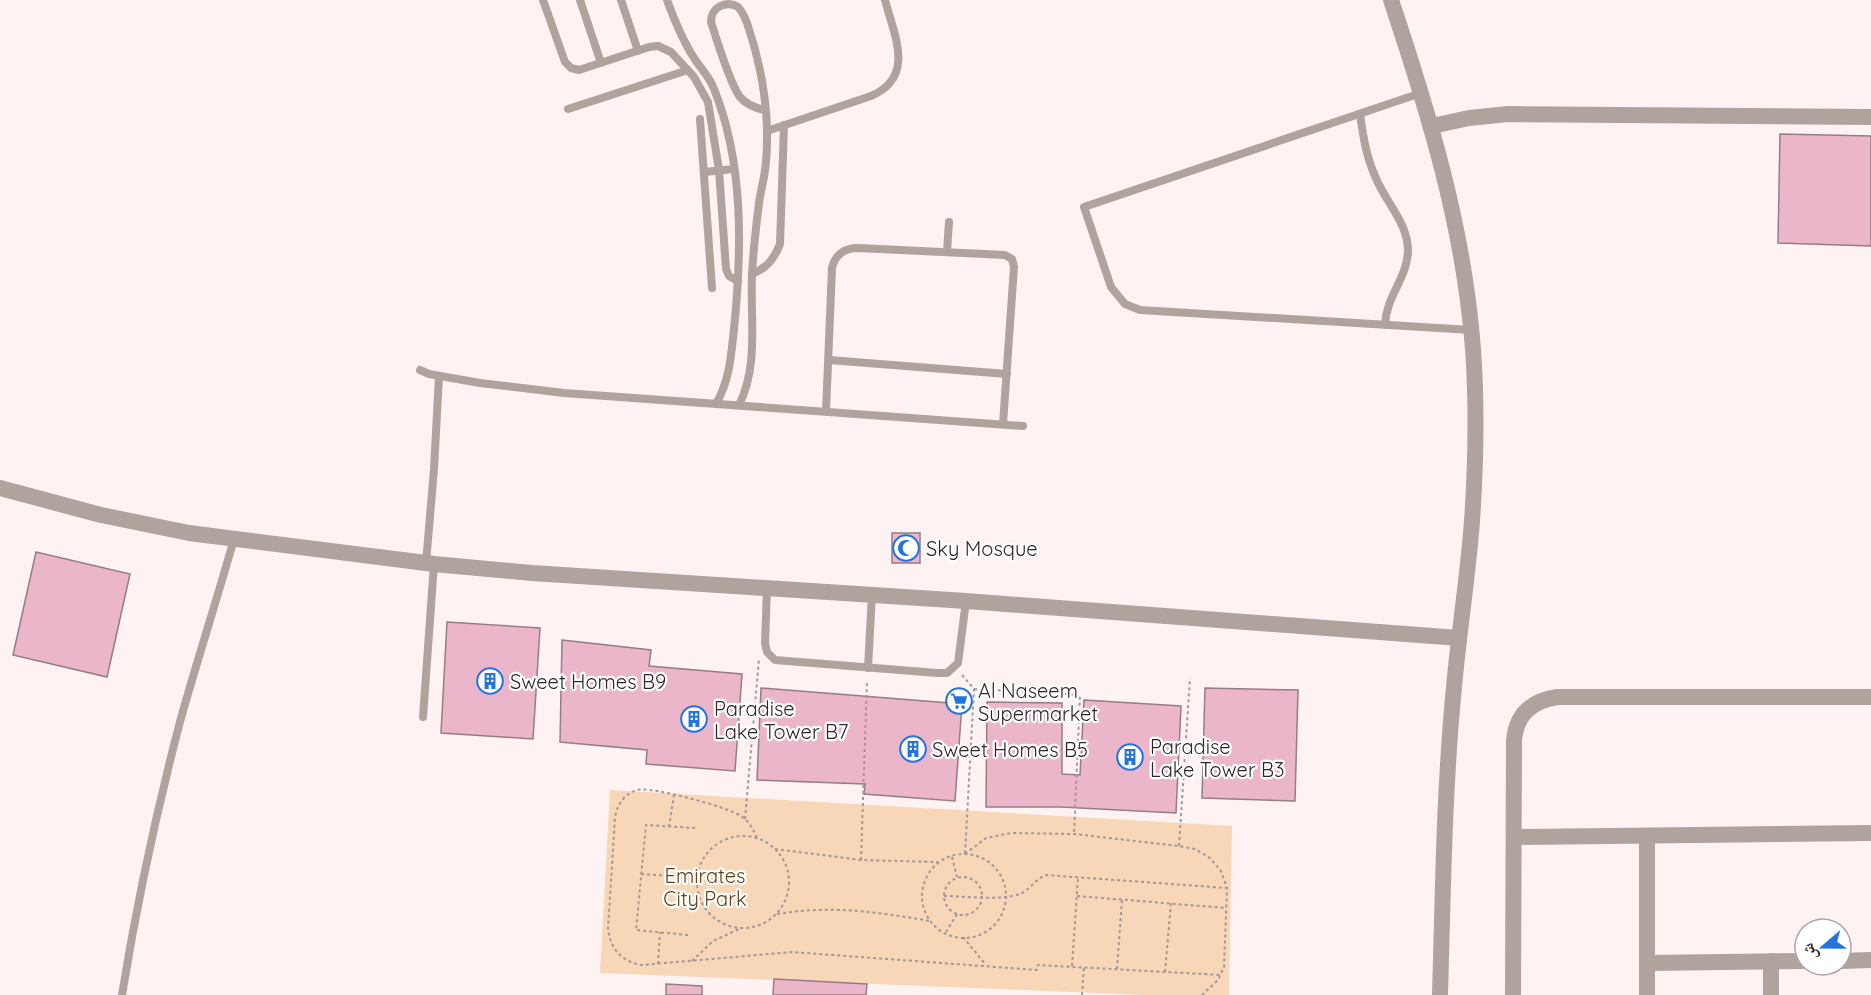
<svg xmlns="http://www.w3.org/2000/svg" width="1871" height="995" viewBox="0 0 1871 995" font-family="Quicksand,'Noto Naskh Arabic',sans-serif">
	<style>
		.green { fill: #f7d7b7 }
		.building { fill: #ecb6ca; stroke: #967c85; stroke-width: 1.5 }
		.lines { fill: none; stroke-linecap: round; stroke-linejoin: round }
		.path { stroke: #a39797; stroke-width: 2; stroke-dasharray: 3 3; stroke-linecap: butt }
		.service { stroke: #afa39e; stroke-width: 8 }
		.minor { stroke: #afa39e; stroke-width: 16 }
		.labels { text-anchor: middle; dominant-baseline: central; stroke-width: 4.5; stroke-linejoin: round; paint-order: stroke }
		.poi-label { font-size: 20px; fill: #302424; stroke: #fff; text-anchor: start }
		.park-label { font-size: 20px; fill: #623e10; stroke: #fff }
	</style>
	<rect width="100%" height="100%" fill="#fff2f2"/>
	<!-- green -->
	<path class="green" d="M610,790L1232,826L1229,995H1146L600,973Z"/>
	<!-- building -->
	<g class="building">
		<path d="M1780,134L1871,136V246L1778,243Z"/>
		<rect x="892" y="533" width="28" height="30"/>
		<path d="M36,552L130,574L107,677L13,655Z"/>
		<path d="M447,622L540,628L533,739L441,733Z"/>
		<path d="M562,640L651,650L649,666L742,674L735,771L646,764L647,750L560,742Z"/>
		<path d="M761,688L962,704L955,801L864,794L865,784L757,780Z"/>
		<path d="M1205,688L1298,690L1295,801L1202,798Z"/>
		<path d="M1084,700L1181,706L1176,813L1061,807H986L987,702L1062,703V774L1080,775Z"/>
		<path d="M774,979L867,984L866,995H773Z"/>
		<path d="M666,984L702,986V995H666Z"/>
	</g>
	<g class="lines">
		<!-- path -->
		<g class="path">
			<path d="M962,675L974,689L965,854"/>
			<path d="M974,689L1080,695L1074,834"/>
			<path d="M745,819L759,659"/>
			<path d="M669,827L674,795"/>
			<circle cx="743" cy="882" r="46"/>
			<path d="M757,838C753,829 749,821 741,816C728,807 651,786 637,790C624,794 617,805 615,818L608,928C610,949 622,962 642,965L792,952L1037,970L1038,965L1221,975"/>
			<path d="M1179,846L1190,678"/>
			<path d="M775,849L861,860L938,862"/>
			<path d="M965,854L986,838L1011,833L1074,834L1179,846L1195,849L1210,858L1221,871L1227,888L1224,967L1218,980L1202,995"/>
			<circle cx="964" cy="896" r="42"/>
			<path d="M952,857L957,877"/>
			<path d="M861,860L867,680"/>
			<path d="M641,874L670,876"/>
			<circle cx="963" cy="896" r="19"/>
			<path d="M944,896C965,896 1000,901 1020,894C1030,890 1035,879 1046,875L1227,888"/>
			<path d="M1077,896L1226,908"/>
			<path d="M777,914C833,905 875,912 931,921"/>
			<path d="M946,932L957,914"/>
			<path d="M688,935L636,930L646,825L695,828"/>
			<path d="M963,937L986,965"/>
			<path d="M692,961L713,941L739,929"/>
			<path d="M658,964L660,932"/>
			<path d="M1072,966L1078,877"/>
			<path d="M1117,969L1122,900"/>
			<path d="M1165,972L1171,903"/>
			<path d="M1082,995L1084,967"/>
		</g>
		<!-- service -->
		<g class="service">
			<path d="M543,0L565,62L571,68L579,70L649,47L658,46L671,52L694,77L708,102L719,170L726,269L729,276L738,281"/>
			<path d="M580,0L601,63"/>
			<path d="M621,0L638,51"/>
			<path d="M667,0C674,19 683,41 694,58C701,69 710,77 714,89C744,163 742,250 734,329C731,355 730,380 716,404"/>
			<path d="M1421,93L1084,207L1111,287L1125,304L1140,310L1471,330"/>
			<path d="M568,109L688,70"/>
			<path d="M1360,114C1363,135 1366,156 1375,176C1385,202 1408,222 1408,251C1407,279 1386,296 1385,325"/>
			<path d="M700,119L712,288"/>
			<path d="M767,131L871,96C916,77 894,35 885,0"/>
			<path d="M704,172L734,169"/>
			<path d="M947,252L949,222"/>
			<path d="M752,274C767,268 774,259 780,244L784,125"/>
			<path d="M829,360L1007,374"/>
			<path d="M420,370L429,374L480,383L564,393L1023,426"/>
			<path d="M739,405C759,365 750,319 752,275C753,251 756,227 759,203C761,189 765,176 766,162C770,116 762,67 747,23C745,18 743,12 738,7C726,0 711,7 711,22C716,38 731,85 740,97C747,105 755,108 765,110"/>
			<path d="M826,411L832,268C835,255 844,248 858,248L1005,255L1012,259L1014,267L1003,424"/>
			<path d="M426,563L434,469L439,376"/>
			<path d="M767,588L765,643L767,652L775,660L937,673H947L958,663L966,601"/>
			<path d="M868,668L872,595"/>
			<path d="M423,717L434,564"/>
			<path d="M122,995C137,902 157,809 181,718C198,658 217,599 234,539"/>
		</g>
		<!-- minor -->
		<g class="minor">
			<path d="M1391,0C1429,114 1464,228 1473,349C1477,406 1476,463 1472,521C1468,576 1459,631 1454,687C1444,789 1443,892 1440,995"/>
			<path d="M1432,126L1469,118L1508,114L1871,117"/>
			<path d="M0,488L101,515L189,533L434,564L532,573L966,601L1459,638"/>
			<path d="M1514,837L1871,833"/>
			<path d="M1841,961L1871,960"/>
			<path d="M1647,963L1805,961"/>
			<path d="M1513,995L1514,741C1516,714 1532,701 1557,697H1871"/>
			<path d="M1647,995V837"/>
			<path d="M1771,995V961"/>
		</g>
	</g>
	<!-- icons -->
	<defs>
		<g id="mosque-ring" transform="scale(1.35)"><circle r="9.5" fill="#fff" stroke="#2473de" stroke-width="1.5"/><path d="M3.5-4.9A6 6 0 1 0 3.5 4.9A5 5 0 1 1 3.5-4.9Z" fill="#2473de"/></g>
		<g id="building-ring" transform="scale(1.35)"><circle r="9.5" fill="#fff" stroke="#2473de" stroke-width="1.5"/><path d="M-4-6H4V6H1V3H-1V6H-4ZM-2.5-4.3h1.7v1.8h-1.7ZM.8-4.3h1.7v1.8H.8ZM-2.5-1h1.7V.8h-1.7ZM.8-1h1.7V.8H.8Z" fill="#2473de"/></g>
		<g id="supermarket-ring" transform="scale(1.35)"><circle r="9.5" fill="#fff" stroke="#2473de" stroke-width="1.5"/><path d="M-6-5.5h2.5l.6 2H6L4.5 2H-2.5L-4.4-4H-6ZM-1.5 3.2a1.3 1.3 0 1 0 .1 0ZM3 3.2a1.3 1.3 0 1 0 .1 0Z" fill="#2473de"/></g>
	</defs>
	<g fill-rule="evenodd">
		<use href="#mosque-ring" x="906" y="548"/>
		<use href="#building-ring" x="490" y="681"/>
		<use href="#supermarket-ring" x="959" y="701"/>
		<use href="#building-ring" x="694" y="719"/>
		<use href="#building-ring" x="913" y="749"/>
		<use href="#building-ring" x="1130" y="757"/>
	</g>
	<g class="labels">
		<!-- poi labels -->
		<g class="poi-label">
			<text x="926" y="548">Sky Mosque</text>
			<text x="510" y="681">Sweet Homes B9</text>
			<text x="978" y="690">Al Naseem<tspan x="978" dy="23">Supermarket</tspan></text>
			<text x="714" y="708">Paradise<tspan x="714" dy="23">Lake Tower B7</tspan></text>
			<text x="1150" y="746">Paradise<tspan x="1150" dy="23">Lake Tower B3</tspan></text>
			<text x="932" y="749">Sweet Homes B5</text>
		</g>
		<!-- park labels -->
		<g class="park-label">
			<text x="705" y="875">Emirates<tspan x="705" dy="23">City Park</tspan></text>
		</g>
	</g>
	<!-- north arrow -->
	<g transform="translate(1823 947) rotate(250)"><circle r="28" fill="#ffffff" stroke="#aca7a7" stroke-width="1.5"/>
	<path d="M0-4.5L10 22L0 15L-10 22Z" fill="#2473de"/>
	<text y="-9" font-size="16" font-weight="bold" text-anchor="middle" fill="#302424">ش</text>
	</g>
</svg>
